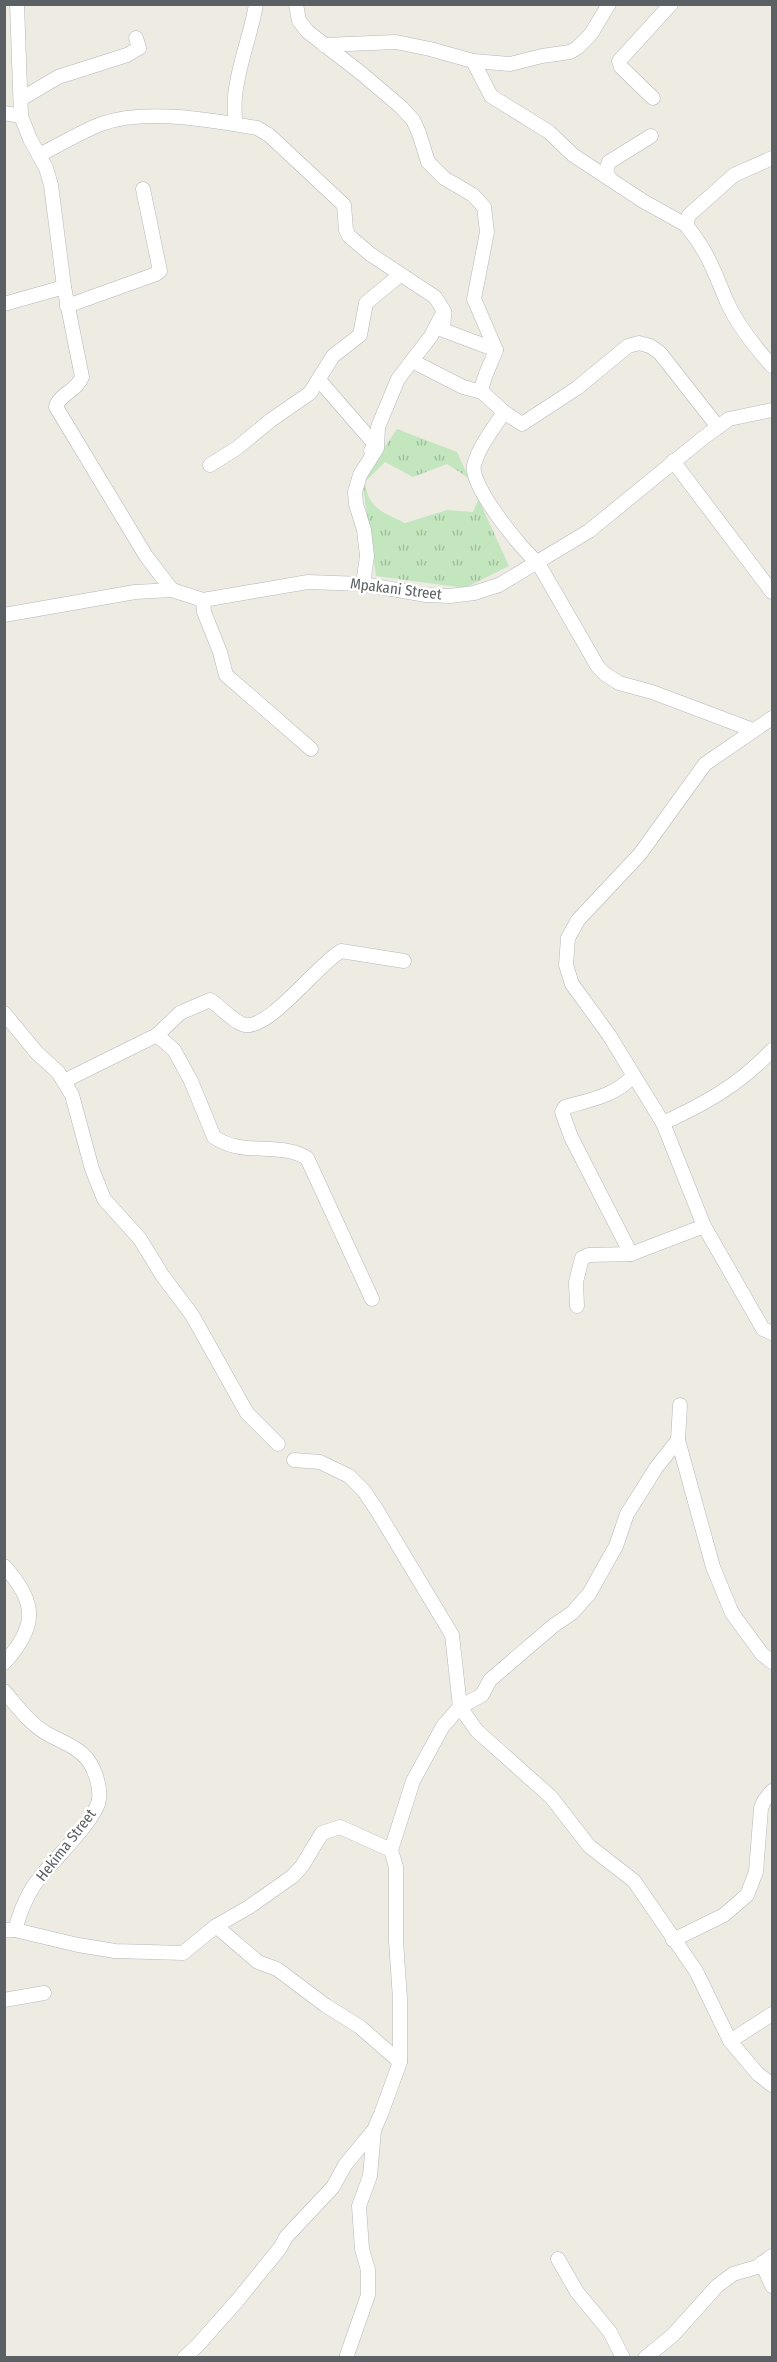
<svg xmlns="http://www.w3.org/2000/svg" width="777" height="2362" viewBox="0 0 777 2362" font-family="'Fira Sans Condensed',sans-serif">
	<style>
		.grass { fill: url(#grass-tufts); fill-rule: evenodd }
		.lines { fill: none; stroke-linecap: round; stroke-linejoin: round }
		.minor-casing { stroke: #b4b7bb; stroke-width: 15 }
		.minor { stroke: #fff; stroke-width: 14 }
		.labels { text-anchor: middle; dominant-baseline: central; stroke-width: 5; stroke-linejoin: round; paint-order: stroke }
		.street-label { font-size: 15px; fill: #5b6064; stroke: #fff }
	</style>
	<defs>
		<pattern id="grass-tufts" width="24" height="20" patternUnits="userSpaceOnUse" patternTransform="scale(1.5)"><rect width="24" height="20" fill="#c3e6bf"/><path d="M3 7l-1-3M5 7V3M7 7l1-3M15 17l-1-3M17 17v-4M19 17l1-3" fill="none" stroke="#a1be9f"/></pattern>
	</defs>
	<rect width="100%" height="100%" fill="#eeebe3"/>
	<!-- grass -->
	<path class="grass" d="M397,429L457,452L509,566L465,588L376,576L362,480ZM385,462L413,477L447,464L467,477L478,500L473,512L447,510L405,523C383,512 368,509 365,482Z"/>
	<g class="lines">
		<!-- minor casing -->
		<g class="minor-casing">
			<g id="minor">
				<path d="M17,4L21,116L30,139L46,168L51,185L64,287L82,377C77,391 59,394 56,407L146,556L172,590"/>
				<path d="M296,4L299,21L308,32L361,73L401,107L413,120L419,133L428,162L444,178L473,195L484,207L487,232L474,299L496,350"/>
				<path d="M324,45L396,42L430,49L473,61L510,64L542,56L570,52L577,48L591,34L609,4"/>
				<path d="M473,61L491,96L549,132L573,155L643,201L686,225"/>
				<path d="M653,98L621,67L619,61L671,4"/>
				<path d="M21,99L58,77L127,55L139,48L136,38"/>
				<path d="M4,113L21,116"/>
				<path d="M235,124C235,115 234,105 235,96C238,65 251,35 256,4"/>
				<path d="M39,155C60,145 80,132 101,124C145,108 212,120 257,128L269,135L344,205L346,230L349,236L370,254L435,297L444,311L431,336L398,379L378,427L377,448L360,475L355,492L356,504L364,530L367,556L363,584"/>
				<path d="M772,158L734,175L689,215L686,225C708,252 714,271 727,302C738,326 755,347 772,366"/>
				<path d="M610,179L606,171L609,162L651,136"/>
				<path d="M4,304L64,287"/>
				<path d="M67,306L156,274L160,271L143,189"/>
				<path d="M444,315L443,330L496,350C492,362 481,380 482,392L504,412L522,424L577,388L628,346L639,343L650,346L660,353L718,427"/>
				<path d="M412,361L463,387L482,392"/>
				<path d="M319,380L372,441L375,445L371,451"/>
				<path d="M504,412C494,428 479,446 474,465C469,485 522,550 538,563L598,667L605,674L619,683L652,692L753,730"/>
				<path d="M673,461L772,592"/>
				<path d="M210,465L237,448L271,420L310,393L333,356L360,335L366,303L400,275"/>
				<path d="M203,600L204,612L220,652L226,675L311,749"/>
				<path d="M4,615L135,592L172,590L203,600L308,582L363,584L426,595L450,596L474,593L499,585L589,531L703,438L729,419L772,410"/>
				<path d="M772,718L705,764L640,854L578,920L568,938L566,965L572,984L609,1035L663,1123L704,1226L763,1329L772,1333"/>
				<path d="M4,1013L37,1053L58,1072L72,1095L92,1169L104,1199L140,1239L162,1275L192,1315L247,1413L278,1444"/>
				<path d="M157,1035L180,1013L210,1000C221,1007 233,1022 245,1025C270,1029 318,964 341,951L404,961"/>
				<path d="M64,1081L157,1035L174,1050L191,1081L214,1137C242,1157 279,1141 307,1158L372,1299"/>
				<path d="M663,1123C706,1103 739,1085 772,1050"/>
				<path d="M631,1254L571,1137L562,1112L565,1107C590,1100 615,1096 633,1076"/>
				<path d="M577,1306L576,1282L582,1258L589,1255L631,1254L704,1226"/>
				<path d="M680,1405L678,1440L713,1567L732,1613L762,1654L772,1662"/>
				<path d="M294,1460L320,1462L349,1476L364,1491L378,1512L452,1635L460,1707L477,1731L551,1797L589,1846L634,1881L696,1971L730,2041L758,2074L772,2085"/>
				<path d="M4,1566C37,1602 38,1626 4,1663"/>
				<path d="M4,1691C17,1706 29,1723 46,1733C61,1742 77,1746 88,1760C96,1771 102,1791 98,1804C89,1827 54,1859 38,1880C27,1894 20,1912 15,1930"/>
				<path d="M216,1926L258,1962L277,1969L325,2005L360,2027L400,2062"/>
				<path d="M4,1930H15L78,1945L115,1951L183,1953L216,1926L249,1907L293,1876L302,1866L322,1833L340,1827L391,1850"/>
				<path d="M673,1940L724,1915L747,1895L756,1872L761,1808L764,1801L772,1791"/>
				<path d="M4,2000L44,1993"/>
				<path d="M730,2041L772,2014"/>
				<path d="M558,2259L577,2292L610,2332L623,2358"/>
				<path d="M762,2263L772,2286"/>
				<path d="M184,2358L197,2346L237,2301L280,2248L286,2237L333,2187L345,2165L374,2130L381,2114L400,2062V1999L396,1941V1867L391,1850L413,1781L443,1726L460,1707L482,1695L490,1680L553,1626L572,1613L589,1594L616,1546L627,1514L656,1468L678,1440"/>
				<path d="M346,2358L368,2295V2270L362,2249L359,2206L370,2176L374,2130"/>
				<path d="M645,2358L673,2335L717,2286L733,2274L757,2267L772,2256"/>
			</g>
		</g>
		<!-- minor -->
		<use href="#minor" class="minor"/>
	</g>
	<g class="labels">
		<!-- street labels -->
		<g class="street-label">
			<text transform="translate(396 589) rotate(7)">Mpakani Street</text>
			<text transform="translate(66 1845) rotate(-52)">Hekima Street</text>
		</g>
	</g>
	<!-- border -->
	<rect width="777" height="2362" fill="none" stroke="#5b6064" stroke-width="12"/>
</svg>
